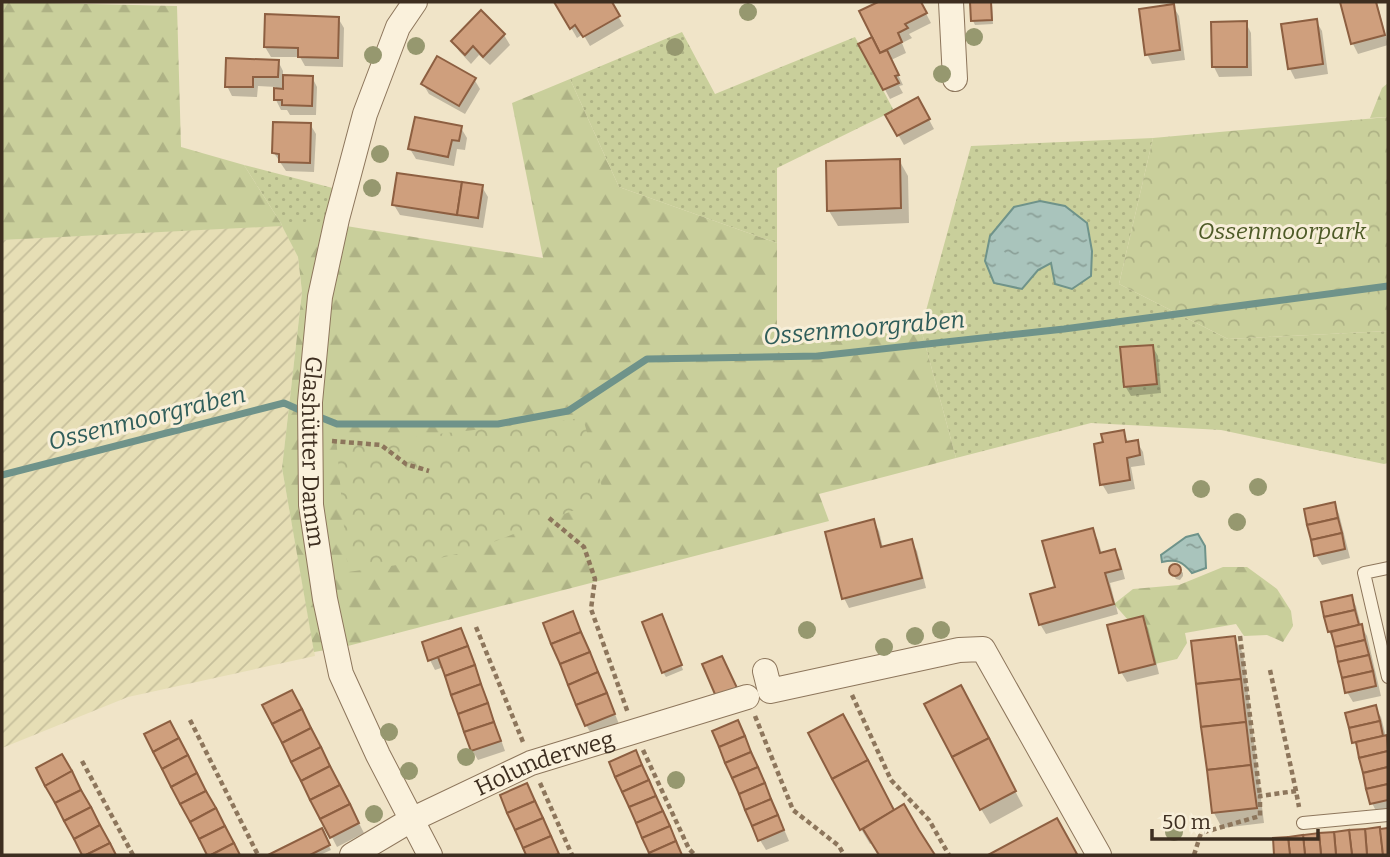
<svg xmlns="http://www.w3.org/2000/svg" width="1390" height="857" viewBox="0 0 1390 857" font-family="Bitter,serif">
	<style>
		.farmland { fill: url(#farmland-furrows) }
		.grass { fill: url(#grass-dots) }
		.forest { fill: url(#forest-firs); fill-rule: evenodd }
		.park { fill: url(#park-crowns) }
		.water { fill: url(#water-ripples); stroke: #6f938a; stroke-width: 2 }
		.shadow { fill: #0003 }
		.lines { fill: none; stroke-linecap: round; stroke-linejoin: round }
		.stream { stroke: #6f938a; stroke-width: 7 }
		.building { fill: #cf9f7d; stroke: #8d5f41; stroke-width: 2 }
		.service-casing { stroke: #8d765c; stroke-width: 14 }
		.minor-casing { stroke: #8d765c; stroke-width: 26 }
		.path { stroke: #8d765c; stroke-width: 4.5; stroke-dasharray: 5 3.5; stroke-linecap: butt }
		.service { stroke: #faf1dc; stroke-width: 12 }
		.minor { stroke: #faf1dc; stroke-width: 24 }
		.tree { fill: #96986f }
		.labels { text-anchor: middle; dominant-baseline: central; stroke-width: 6; stroke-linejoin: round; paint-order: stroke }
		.park-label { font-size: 23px; font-style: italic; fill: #4d5a26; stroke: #f7eed8 }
		.street-label { font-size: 23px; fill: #3d2e20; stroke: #f7eed8 }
		.water-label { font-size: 24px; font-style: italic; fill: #2f5d5a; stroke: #f7eed8 }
	</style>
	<defs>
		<pattern id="farmland-furrows" width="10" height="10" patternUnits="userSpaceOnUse" patternTransform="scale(1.75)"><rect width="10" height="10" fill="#e6deb5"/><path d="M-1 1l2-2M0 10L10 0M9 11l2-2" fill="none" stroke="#c6bf9b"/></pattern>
		<pattern id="grass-dots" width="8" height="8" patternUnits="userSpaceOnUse" patternTransform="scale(1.75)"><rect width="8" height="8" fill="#c9cf9b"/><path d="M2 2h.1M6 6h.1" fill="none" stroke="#aeb285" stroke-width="1.8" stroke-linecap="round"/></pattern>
		<pattern id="forest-firs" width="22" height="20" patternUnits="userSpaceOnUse" patternTransform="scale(1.75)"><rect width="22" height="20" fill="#c9cf9b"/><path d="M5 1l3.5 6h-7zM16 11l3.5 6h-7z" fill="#aeb285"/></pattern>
		<pattern id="park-crowns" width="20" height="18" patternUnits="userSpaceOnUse" patternTransform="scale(1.75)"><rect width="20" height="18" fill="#c9cf9b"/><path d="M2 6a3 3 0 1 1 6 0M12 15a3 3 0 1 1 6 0" fill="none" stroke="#aeb285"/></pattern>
		<pattern id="water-ripples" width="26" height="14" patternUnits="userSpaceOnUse" patternTransform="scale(1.75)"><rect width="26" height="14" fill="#a9c4bc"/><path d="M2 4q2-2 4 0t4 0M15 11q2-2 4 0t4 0" fill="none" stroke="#8ba098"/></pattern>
	</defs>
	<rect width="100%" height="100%" fill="#f0e4c8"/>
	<!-- farmland -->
	<path class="farmland" d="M282,225L298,257L302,292L282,468L315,656L128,697L2,748V240Z"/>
	<!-- grass -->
	<g class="grass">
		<path d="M682,32L715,94L855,37L893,109L885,115L777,168V243L619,187L570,79Z"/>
		<path d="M1153,138L1119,284L1228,339L1388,331V463L1384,464L1221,430L1091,423L956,458L921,329L971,146Z"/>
		<path d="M244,165L348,192L340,225H282Z"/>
	</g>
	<!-- forest -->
	<g class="forest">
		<path d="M2,2L177,6L181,147L244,165L282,225H340L543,258L512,103L570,79L619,187L777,243V345L921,329L956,458L819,494L829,521L344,647L314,652L282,468L302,292L298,257L282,226L2,240ZM336,437H411L605,498Z"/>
		<path d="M1388,83V117L1370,118L1382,88Z"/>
		<path d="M1223,567H1247L1277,589L1291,611L1293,626L1283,642L1267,635L1244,636L1236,624L1185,633L1187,643L1177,659L1155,664L1143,616L1128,620L1114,604L1133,589L1179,585Z"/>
	</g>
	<!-- park -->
	<g class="park">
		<path d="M1388,117V331L1228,339L1119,284L1153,138Z"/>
		<path d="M583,418L605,498L473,550L432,560L348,572L336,437H411Z"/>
	</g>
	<!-- water -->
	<g class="water">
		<path d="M1040,201L1065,206L1087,223L1092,251L1091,276L1072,289L1055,284L1051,263L1038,270L1022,289L994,283L985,261L990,236L1014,207Z"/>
		<path d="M1198,534L1205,546L1206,568L1192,573C1182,561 1177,559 1162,562L1161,555L1186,537Z"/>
	</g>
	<!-- shadow -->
	<g class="shadow">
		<path d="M556,2H609L624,26L590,46L583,34L577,38Z"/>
		<path d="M882,2H920L931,23L909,34L912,38L902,43L906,53L891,60L903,85L899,86L903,93L890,99L861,44L874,37L861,12Z"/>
		<path d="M971,2H990L992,5L993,24L975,25L973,21Z"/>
		<path d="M1341,2H1377L1388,45L1358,54L1353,44Z"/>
		<path d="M1173,6L1179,16L1185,60L1152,64L1147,54Z"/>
		<path d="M338,18L344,28L343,67L305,66L300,57H271L265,47Z"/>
		<path d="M1316,21L1322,31L1328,74L1295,79L1290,69Z"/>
		<path d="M1246,23L1251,33L1252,76L1219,77L1214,67Z"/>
		<path d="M504,35L510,45L490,65L479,55L471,64L459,51L453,41Z"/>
		<path d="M278,61L283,71V76L312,77L317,87L316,115H290L287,110H281L276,100V87L258,86L257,97L232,96L227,86Z"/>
		<path d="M474,79L480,89L465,114L429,94L423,84Z"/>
		<path d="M918,99L934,129L904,145L887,115Z"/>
		<path d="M310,124L316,134L314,172L286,171L274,153Z"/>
		<path d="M461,128L467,138L465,150L457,149L454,166L416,159L410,149Z"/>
		<path d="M899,160L908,176L909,223L838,226L829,211Z"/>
		<path d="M482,187L488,197L483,228L400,215L394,205Z"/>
		<path d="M1152,346L1158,356L1161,393L1131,396L1125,386Z"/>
		<path d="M1123,432L1128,442H1137L1143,452L1145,465L1131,467L1135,489L1108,494L1102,484L1105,444Z"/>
		<path d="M1334,504L1339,514L1350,558L1322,565L1316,555Z"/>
		<path d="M873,521L879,531L883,548L911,541L917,551L926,588L849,608L844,598Z"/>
		<path d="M1092,530L1098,540L1102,554L1115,551L1120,560L1125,579L1110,583L1118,614L1046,634L1040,624L1057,589Z"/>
		<path d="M1176,565L1183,573V576L1180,580L1176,579L1171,571V568Z"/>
		<path d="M1351,597L1356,606L1361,626L1367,636L1381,696L1353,702L1347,692L1336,643L1329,632L1323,603Z"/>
		<path d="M572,613L578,623L619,724L592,735L586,725Z"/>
		<path d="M1142,618L1148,628L1159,674L1127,682L1121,672Z"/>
		<path d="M664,620L683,670L666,677L663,672Z"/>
		<path d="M461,630L466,640L505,751L478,760L472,750L444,667L435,670L430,660Z"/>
		<path d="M1234,638L1243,653L1264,823L1222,828L1214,813Z"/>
		<path d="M297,702L364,833L337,847L265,706Z"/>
		<path d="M969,703L1023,806L990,824L981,809Z"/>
		<path d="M1375,707L1381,717L1386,737L1388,741V810L1377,813L1372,803L1360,752L1354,742Z"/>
		<path d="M851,731L894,812L903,806L933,855H880L873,843L870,844L861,829Z"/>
		<path d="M714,732H743L789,841L766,850L760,840Z"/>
		<path d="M1388,830V855H1276L1275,840Z"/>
		<path d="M321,831L331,850L320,855H272Z"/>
	</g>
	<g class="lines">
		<!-- stream -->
		<g class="stream">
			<path d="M317,416L337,424H498L568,411L647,359L818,356L1064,329L1388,286"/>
			<path d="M2,475L284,403L302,411"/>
		</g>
	</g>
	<!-- building -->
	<g class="building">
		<path d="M554,2H612L620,16L583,37L575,25L570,29Z"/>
		<path d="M878,2H921L927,13L905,24L908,28L898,33L902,42L880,53L859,11Z"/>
		<path d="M970,2H991L992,20L971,21Z"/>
		<path d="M1340,2H1376L1385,35L1351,44Z"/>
		<path d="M1174,4L1180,50L1145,55L1139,9Z"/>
		<path d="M481,10L505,34L483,57L473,46L465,55L451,41Z"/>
		<path d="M265,14L339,17L338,58L298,57V48L264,47Z"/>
		<path d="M1317,19L1323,64L1288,69L1281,24Z"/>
		<path d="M1247,21V67H1212L1211,22Z"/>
		<path d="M872,37L880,53L887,50L899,75L895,76L899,83L883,90L858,44Z"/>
		<path d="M437,56L476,78L459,106L421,84Z"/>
		<path d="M226,58L279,60L278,77H253V87H225Z"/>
		<path d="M283,75L313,76L312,106L282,105V100H274V88L283,89Z"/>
		<path d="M918,97L930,119L897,136L885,115Z"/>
		<path d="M415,117L462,126L459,141L452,140L448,157L408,149Z"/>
		<path d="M273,122L311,123L310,163L279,162V154L272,153Z"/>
		<path d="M900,159L901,208L827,211L826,161Z"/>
		<path d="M397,173L462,182L457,215L392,205Z"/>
		<path d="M462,182L483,185L478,218L457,215Z"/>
		<path d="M1153,345L1157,384L1124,387L1120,347Z"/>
		<path d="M1124,430L1126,442L1138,440L1140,455L1127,458L1130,480L1100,485L1094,444L1103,442L1101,434Z"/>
		<path d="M1335,502L1338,518L1307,525L1304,509Z"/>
		<path d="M1338,518L1342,533L1311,540L1307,525Z"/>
		<path d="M874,519L881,547L912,539L922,578L842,599L825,532Z"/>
		<path d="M1093,528L1100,553L1115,549L1121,569L1105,573L1114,604L1039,625L1030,594L1055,587L1042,541Z"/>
		<path d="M1342,533L1345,549L1314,556L1311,540Z"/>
		<circle cx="1175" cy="570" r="6"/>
		<path d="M1352,595L1355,610L1324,617L1321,602Z"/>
		<path d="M1355,610L1359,625L1328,632L1324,617Z"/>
		<path d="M573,611L581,632L551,644L543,623Z"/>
		<path d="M662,614L682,665L662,673L642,622Z"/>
		<path d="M1143,616L1155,664L1119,673L1107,625Z"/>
		<path d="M1362,624L1365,640L1335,647L1331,632Z"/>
		<path d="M461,628L468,646L428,661L422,642Z"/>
		<path d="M581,632L590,652L560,664L551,644Z"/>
		<path d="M1235,636L1241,679L1196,684L1191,641Z"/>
		<path d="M1365,640L1369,655L1338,662L1335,647Z"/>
		<path d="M468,646L475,665L445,676L438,657Z"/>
		<path d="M590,652L598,672L568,685L560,664Z"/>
		<path d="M1369,655L1373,671L1342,678L1338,662Z"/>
		<path d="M722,656L738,690L717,699L702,664Z"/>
		<path d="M475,665L481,684L451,695L445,676Z"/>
		<path d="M1373,671L1376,686L1345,693L1342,678Z"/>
		<path d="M598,672L607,693L576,705L568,685Z"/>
		<path d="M1241,679L1246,722L1201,727L1196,684Z"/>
		<path d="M481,684L488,703L458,714L451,695Z"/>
		<path d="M961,685L989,738L952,757L924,704Z"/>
		<path d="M292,690L302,709L272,724L262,705Z"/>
		<path d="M607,693L615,714L585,726L576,705Z"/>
		<path d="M488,703L494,722L464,732L458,714Z"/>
		<path d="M1376,705L1380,721L1349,728L1345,713Z"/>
		<path d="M302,709L311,728L282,743L272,724Z"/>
		<path d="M843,714L868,760L832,779L808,733Z"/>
		<path d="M738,720L745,736L719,747L712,731Z"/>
		<path d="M170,721L179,738L153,752L144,734Z"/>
		<path d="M1380,721L1383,736L1352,743L1349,728Z"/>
		<path d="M494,722L501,741L471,751L464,732Z"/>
		<path d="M1246,722L1251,765L1207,770L1201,727Z"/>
		<path d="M311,728L321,747L291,762L282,743Z"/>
		<path d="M1387,735L1388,751L1359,758L1356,742Z"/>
		<path d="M745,736L751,752L725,763L719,747Z"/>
		<path d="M179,738L188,755L162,769L153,752Z"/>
		<path d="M989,738L1016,791L980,810L952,757Z"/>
		<path d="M321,747L330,766L301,781L291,762Z"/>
		<path d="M636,750L642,765L615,777L609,762Z"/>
		<path d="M1388,751V767L1363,773L1359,758Z"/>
		<path d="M751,752L758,767L732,778L725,763Z"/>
		<path d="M62,754L72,771L45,786L36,768Z"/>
		<path d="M188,755L197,773L171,787L162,769Z"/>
		<path d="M868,760L894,810L860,830L832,779Z"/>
		<path d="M642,765L649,780L622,792L615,777Z"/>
		<path d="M1251,765L1257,808L1212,813L1207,770Z"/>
		<path d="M330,766L340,785L310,800L301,781Z"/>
		<path d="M758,767L765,783L739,794L732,778Z"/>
		<path d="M1388,767V784L1366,789L1363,773Z"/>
		<path d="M72,771L81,790L55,803L45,786Z"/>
		<path d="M197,773L206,791L180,804L171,787Z"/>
		<path d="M649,780L656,796L629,807L622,792Z"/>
		<path d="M527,783L535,801L507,813L500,795Z"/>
		<path d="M765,783L771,799L745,810L739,794Z"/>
		<path d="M1388,784V800L1370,804L1366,789Z"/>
		<path d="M340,785L350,804L320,819L310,800Z"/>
		<path d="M81,790L91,807L64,821L55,803Z"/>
		<path d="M206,791L216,808L190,822L180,804Z"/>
		<path d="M656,796L663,811L636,823L629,807Z"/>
		<path d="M771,799L778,815L752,826L745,810Z"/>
		<path d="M535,801L543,818L515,830L507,813Z"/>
		<path d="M350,804L359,823L330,838L320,819Z"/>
		<path d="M904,804L919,830L935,855H879L863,829Z"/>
		<path d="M91,807L100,825L74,839L64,821Z"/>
		<path d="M216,808L225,826L199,839L190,822Z"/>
		<path d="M663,811L670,826L642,838L636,823Z"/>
		<path d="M778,815L784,830L758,841L752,826Z"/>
		<path d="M543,818L551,836L523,848L515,830Z"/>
		<path d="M1057,818L1077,854L1075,855H988Z"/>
		<path d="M100,825L110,843L86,855H82L74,839Z"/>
		<path d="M225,826L234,843L211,855H207L199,839Z"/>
		<path d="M670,826L676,841L649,853L642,838Z"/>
		<path d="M1380,827L1383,855H1367L1365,829Z"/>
		<path d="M322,828L330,845L310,855H268Z"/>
		<path d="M1388,828V855H1383L1380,829Z"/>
		<path d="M1365,829L1367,855H1352L1349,830Z"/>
		<path d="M1349,830L1352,855H1336L1334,832Z"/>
		<path d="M1334,832L1336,855H1321L1319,833Z"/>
		<path d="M1319,833L1321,855H1305L1303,835Z"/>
		<path d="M1303,835L1305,855H1290L1288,837Z"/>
		<path d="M551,836L559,854L555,855H526L523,848Z"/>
		<path d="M1288,837L1290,855H1274L1273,838Z"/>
		<path d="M676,841L682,855H650L649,853Z"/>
		<path d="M110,843L116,855H86Z"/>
		<path d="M234,843L240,855H211Z"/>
	</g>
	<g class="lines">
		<!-- service casing -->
		<g class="service-casing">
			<g id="service">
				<path d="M1388,568L1364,573L1388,677"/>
				<path d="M1303,823L1388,815"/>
			</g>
		</g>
		<!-- minor casing -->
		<g class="minor-casing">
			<g id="minor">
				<path id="s1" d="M415,2L398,27L365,114L337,219L320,297L310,402L311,505L325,599L341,674L378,755L430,855"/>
				<path d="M951,2L955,79"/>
				<path d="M765,671L770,691L959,650L983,649L1099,855"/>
				<path id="s2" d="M352,855L411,820L531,763L747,697"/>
			</g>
		</g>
		<!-- path -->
		<g class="path">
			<path d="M332,441L381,445L406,464L429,471"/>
			<path d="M549,518L584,547L595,579L591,609L628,713"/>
			<path d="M476,627L523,742"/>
			<path d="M1240,636L1260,796"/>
			<path d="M1270,670L1296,791"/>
			<path d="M852,695L891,780L929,820L949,855"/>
			<path d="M755,716L793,810L839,846L844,855"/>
			<path d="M190,720L258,855"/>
			<path d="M643,750L689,849L695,855"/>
			<path d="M82,761L133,855"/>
			<path d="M540,783L572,855"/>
			<path d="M1194,855L1201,833L1260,816V796L1296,791L1299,807"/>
		</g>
		<!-- service -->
		<use href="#service" class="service"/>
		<!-- minor -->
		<use href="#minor" class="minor"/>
	</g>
	<!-- trees -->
	<g class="tree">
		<circle cx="748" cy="12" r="9"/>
		<circle cx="974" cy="37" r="9"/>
		<circle cx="416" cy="46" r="9"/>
		<circle cx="675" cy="47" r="9"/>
		<circle cx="373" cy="55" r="9"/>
		<circle cx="942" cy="74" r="9"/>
		<circle cx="380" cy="154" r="9"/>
		<circle cx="372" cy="188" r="9"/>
		<circle cx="1258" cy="487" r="9"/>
		<circle cx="1201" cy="489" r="9"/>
		<circle cx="1237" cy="522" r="9"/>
		<circle cx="807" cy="630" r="9"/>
		<circle cx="941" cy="630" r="9"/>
		<circle cx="915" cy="636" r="9"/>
		<circle cx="884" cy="647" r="9"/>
		<circle cx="389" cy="732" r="9"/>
		<circle cx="466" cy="757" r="9"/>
		<circle cx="409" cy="771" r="9"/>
		<circle cx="676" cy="780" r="9"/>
		<circle cx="374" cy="814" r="9"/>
		<circle cx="1174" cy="832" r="9"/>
	</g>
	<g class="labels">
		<!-- park labels -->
		<g class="park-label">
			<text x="1282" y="231">Ossenmoorpark</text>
		</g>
		<!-- street labels -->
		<g class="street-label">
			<text stroke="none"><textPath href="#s1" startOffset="467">Glashütter Damm</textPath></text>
			<text stroke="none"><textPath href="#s2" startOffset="214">Holunderweg</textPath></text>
		</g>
		<!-- water labels -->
		<g class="water-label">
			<text transform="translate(864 328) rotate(-5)">Ossenmoorgraben</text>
			<text transform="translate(147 418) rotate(-14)">Ossenmoorgraben</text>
		</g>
	</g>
	<!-- border -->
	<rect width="1390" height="857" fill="none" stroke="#3d2e20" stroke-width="7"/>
	<!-- scale -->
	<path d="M1152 829v10h166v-10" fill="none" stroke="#3d2e20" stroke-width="3.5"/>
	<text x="1162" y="829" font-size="21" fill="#3d2e20" stroke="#f7eed8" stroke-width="5" paint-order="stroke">50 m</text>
</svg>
